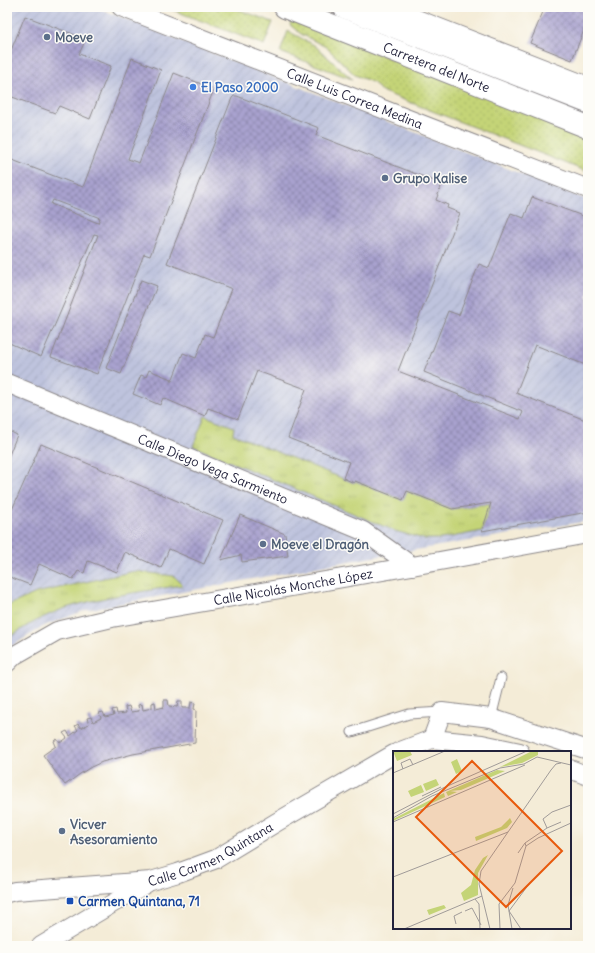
<svg xmlns="http://www.w3.org/2000/svg" width="595" height="953" viewBox="0 0 595 953" font-family="Delius,sans-serif">
	<style>
		.industrial { fill: url(#industrial-furrows) }
		.grass { fill: url(#grass-tufts); stroke: #737b59 }
		.garden { fill: url(#garden-dots); stroke: #737b59 }
		.building { fill: url(#building-cross-hatch); fill-rule: evenodd }
		.lines { fill: none; stroke-linecap: round; stroke-linejoin: round }
		.service-casing { stroke: #8b8789; stroke-width: 11 }
		.minor-casing { stroke: #8b8789; stroke-width: 20 }
		.tertiary-casing { stroke: #8b8789; stroke-width: 24 }
		.service { stroke: #fff; stroke-width: 9 }
		.minor { stroke: #fff; stroke-width: 18 }
		.tertiary { stroke: #fff; stroke-width: 22 }
		.service-dot { fill: #5c6f8a; stroke: #fdfcf7; stroke-width: 1.5 }
		.shop-dot { fill: #3f7fe0; stroke: #fdfcf7; stroke-width: 1.5 }
		.transit-dot { fill: #1a4fb4; stroke: #fdfcf7; stroke-width: 1.5 }
		.labels { text-anchor: middle; dominant-baseline: central; stroke-width: 3; stroke-linejoin: round; paint-order: stroke }
		.service-label { font-size: 13px; font-weight: bold; fill: #4e5e75; stroke: #fdfcf7; text-anchor: start }
		.street-label { font-size: 13px; fill: #22223b; stroke: #fdfcf7 }
		.shop-label { font-size: 13px; font-weight: bold; fill: #366cbe; stroke: #fdfcf7; text-anchor: start }
		.transit-label { font-size: 13px; font-weight: bold; fill: #164399; stroke: #fdfcf7; text-anchor: start }
		.inset-road { fill: none; stroke: #a09b99; stroke-width: 1 }
		.view { fill: #e8590c; fill-opacity: 0.15; stroke: #e8590c; stroke-width: 2 }
		.inset-edge { fill: none; stroke: #22223b; stroke-width: 2 }
	</style>
	<defs>
		<pattern id="industrial-furrows" width="10" height="10" patternUnits="userSpaceOnUse"><rect width="10" height="10" fill="#bec3dd"/><path d="M-1 1l2-2M0 10L10 0M9 11l2-2" fill="none" stroke="#a3a7bf"/></pattern>
		<pattern id="grass-tufts" width="24" height="20" patternUnits="userSpaceOnUse"><rect width="24" height="20" fill="#c4d477"/><path d="M3 7l-1-3M5 7V3M7 7l1-3M15 17l-1-3M17 17v-4M19 17l1-3" fill="none" stroke="#a8b668"/></pattern>
		<pattern id="garden-dots" width="8" height="8" patternUnits="userSpaceOnUse"><rect width="8" height="8" fill="#c4d477"/><path d="M2 2h.1M6 6h.1" fill="none" stroke="#a8b668" stroke-width="1.8" stroke-linecap="round"/></pattern>
		<pattern id="building-cross-hatch" width="8" height="8" patternUnits="userSpaceOnUse"><rect width="8" height="8" fill="#a9a2cf"/><path d="M0 0l8 8M0 8l8-8" fill="none" stroke="#8984a9"/></pattern>
	</defs>
	<rect width="100%" height="100%" fill="#fdfcf7"/>
	<filter id="ink" filterUnits="userSpaceOnUse"><feTurbulence type="fractalNoise" baseFrequency=".025" numOctaves="2"/><feDisplacementMap in="SourceGraphic" scale="8" xChannelSelector="R" yChannelSelector="G"/><feConvolveMatrix kernelMatrix="1 2 1 2 8 2 1 2 1" color-interpolation-filters="sRGB"/></filter>
	<filter id="wash" filterUnits="userSpaceOnUse"><feTurbulence type="fractalNoise" baseFrequency=".012" numOctaves="4" result="noise"/><feDisplacementMap in="SourceGraphic" scale="16" xChannelSelector="R" yChannelSelector="G"/><feGaussianBlur stdDeviation="0.9" result="paint"/><feColorMatrix in="noise" values="0 0 0 0 0 0 0 0 0 0 0 0 0 0 0 0 0 1.4 0 .05"/><feComposite in="paint" operator="in"/></filter>
	<g filter="url(#wash)">
		<rect width="100%" height="100%" fill="#f4ecd7"/>
		<!-- industrial -->
		<path class="industrial" d="M7,7H95L588,200V521L338,563L86,610L44,626L7,649Z"/>
		<!-- grass -->
		<g class="grass">
			<path d="M205,416L234,427L233,434L354,483L355,481L403,500L407,491L452,509L491,503L482,531L441,539H424L395,531L193,446Z"/>
			<path d="M135,571L174,576L183,585C145,591 106,596 69,607C47,614 25,626 7,639V606L36,593Z"/>
		</g>
		<!-- garden -->
		<g class="garden">
			<path d="M165,7H213L218,9L219,7H231L273,22L264,45Z"/>
			<path d="M291,20L588,135V172L381,91L374,83L355,75L326,47L301,34L290,25Z"/>
			<path d="M288,31L314,45L352,79L280,52Z"/>
		</g>
		<g id="blocks">
			<!-- building -->
			<g class="building">
				<path d="M545,7H588V20L572,60L530,43Z"/>
				<path d="M25,16L86,39L79,54L111,66L90,119L59,106L55,113L7,95V60Z"/>
				<path d="M132,58L161,70L128,159L139,163L174,73L214,89L150,256L144,254L97,374L51,357L98,235L94,234L41,357L7,342V158L83,187ZM53,200L100,218L98,223L51,204Z"/>
				<path d="M234,96H237L319,128L316,135L442,184L436,200L448,205L447,208L460,213L398,371L520,419L523,412L424,372L448,311L459,315L479,264L489,268L511,213L524,218L532,197L588,218V366L535,345L516,393L588,421V512L482,531L491,503L452,509L407,491L403,500L355,481L354,483L343,478L349,462L288,438L306,389L257,371L238,419L208,408L205,416L163,398L160,405L133,394L141,375L146,377L149,370L171,379L170,381H172L183,353L196,358L205,334L213,337L232,289L167,263L232,98Z"/>
				<path d="M141,280L157,286L121,374L106,368Z"/>
				<path d="M7,430L17,435L7,460Z"/>
				<path d="M41,444L223,520L204,564L169,549L161,568L125,552L117,572L88,561L84,573L78,571L73,579L39,564L30,585L7,576V521Z"/>
				<path d="M240,515L285,534L288,556L242,562L241,555L221,560Z"/>
				<path d="M164,700H168L169,706L177,707L178,701H182V708H190L191,702L195,703L194,709L196,710L195,743L133,754L102,762L91,767L80,774L65,785L43,755L56,746L54,741L57,739L60,743L67,738L63,733L67,731L70,736L78,730L75,726L78,724L81,728L89,724L87,718L91,717L93,722L101,718L99,713L103,712L105,717L114,715L112,710L116,709L117,714L126,713L125,707L129,706L131,712L139,711L138,705L142,704L143,710L152,708V703L155,702L156,709L164,707Z"/>
			</g>
		</g>
	</g>
	<g filter="url(#ink)">
		<use href="#blocks" fill-opacity="0" stroke="#8b8789" stroke-width="1"/>
		<g class="lines">
			<!-- service casing -->
			<g class="service-casing">
				<g id="service">
					<path d="M491,718L501,678"/>
					<path d="M352,732L409,714L442,712"/>
				</g>
			</g>
			<!-- minor casing -->
			<g class="minor-casing">
				<g id="minor">
					<path id="s1" d="M121,7L588,189"/>
					<path d="M386,7L588,86"/>
					<path id="s2" d="M7,383L363,531L412,566"/>
					<path id="s3" d="M7,663L15,655L57,631L112,618L412,566L588,534"/>
					<path d="M432,739L442,712L491,718L588,750"/>
					<path d="M398,752L432,739L482,744L520,752"/>
					<path d="M570,769L588,776"/>
					<path id="s4" d="M7,893L15,891L151,881L178,873L216,859L277,822L394,754"/>
					<path d="M41,946L147,883"/>
				</g>
			</g>
			<!-- tertiary casing -->
			<g class="tertiary-casing">
				<g id="tertiary">
					<path id="s5" d="M285,7L588,127"/>
					<path d="M344,7L588,102"/>
				</g>
			</g>
			<!-- service -->
			<use href="#service" class="service"/>
			<!-- minor -->
			<use href="#minor" class="minor"/>
			<!-- tertiary -->
			<use href="#tertiary" class="tertiary"/>
		</g>
	</g>
	<!-- markers -->
	<g class="service-dot">
		<circle cx="47" cy="37" r="4"/>
		<circle cx="385" cy="178" r="4"/>
		<circle cx="263" cy="544" r="4"/>
		<circle cx="62" cy="831" r="4"/>
	</g>
	<circle class="shop-dot" cx="193" cy="87" r="4"/>
	<rect class="transit-dot" x="66" y="897" width="8" height="8" rx="2"/>
	<g class="labels">
		<!-- service labels -->
		<g class="service-label">
			<text x="55" y="37">Moeve</text>
			<text x="393" y="178">Grupo Kalise</text>
			<text x="271" y="544">Moeve el Dragón</text>
			<text x="70" y="824">Vicver<tspan x="70" dy="15">Asesoramiento</tspan></text>
		</g>
		<!-- street labels -->
		<g class="street-label">
			<text stroke="none"><textPath href="#s5" startOffset="163">Carretera del Norte</textPath></text>
			<text stroke="none"><textPath href="#s1" startOffset="251">Calle Luis Correa Medina</textPath></text>
			<text stroke="none"><textPath href="#s2" startOffset="223">Calle Diego Vega Sarmiento</textPath></text>
			<text stroke="none"><textPath href="#s3" startOffset="300">Calle Nicolás Monche López</textPath></text>
			<text stroke="none"><textPath href="#s4" startOffset="210">Calle Carmen Quintana</textPath></text>
		</g>
		<!-- shop labels -->
		<g class="shop-label">
			<text x="201" y="87">El Paso 2000</text>
		</g>
		<!-- transit labels -->
		<g class="transit-label">
			<text x="78" y="901">Carmen Quintana, 71</text>
		</g>
	</g>
	<!-- overview -->
	<g transform="translate(393 751)">
		<rect width="178" height="178" fill="#f4ecd7"/>
		<path d="M0,0H17L19,4L4,10ZM139,0H145V4L129,12L107,16ZM117,67L119,71L114,77L83,90L82,86L108,76ZM95,104L85,122V144L71,150L68,142L78,134L82,119L90,107ZM51,154L53,157L36,164L34,159Z" fill="#c4d477"/>
		<path d="M104,19L112,20L68,39L57,40L64,41L55,45L53,41ZM51,42L52,46L0,70V68Z" fill="#c4d477"/>
		<path d="M64,8L69,20L63,23L58,11ZM43,28L46,34L33,40L30,33ZM28,34L31,41L18,46L15,40Z" fill="#c4d477"/>
		<path class="inset-road" d="M10,18L8,12L17,8L20,14M0,22L52,0M29,45L48,36M0,63L50,37L134,0M0,67L39,45L107,17L131,13L144,6L178,14M0,71L132,14M154,77L168,71M133,95L132,92L154,77L150,68L159,61L178,54M125,102L132,92M0,126L115,81M82,148L86,153L87,178M72,160L79,157L88,174M63,173L61,165L69,161M11,178L89,145M97,178L86,133L88,120L158,19L163,13L168,12M107,178L106,153L122,132L133,95L145,87L178,72M119,178L115,154L120,137M128,178L116,160L136,133"/>
		<path class="view" d="M79,10L169,100L113,156L23,66Z"/>
		<rect width="178" height="178" class="inset-edge"/>
	</g>
	<!-- margin -->
	<rect width="595" height="953" fill="none" stroke="#fdfcf7" stroke-width="24"/>
</svg>
